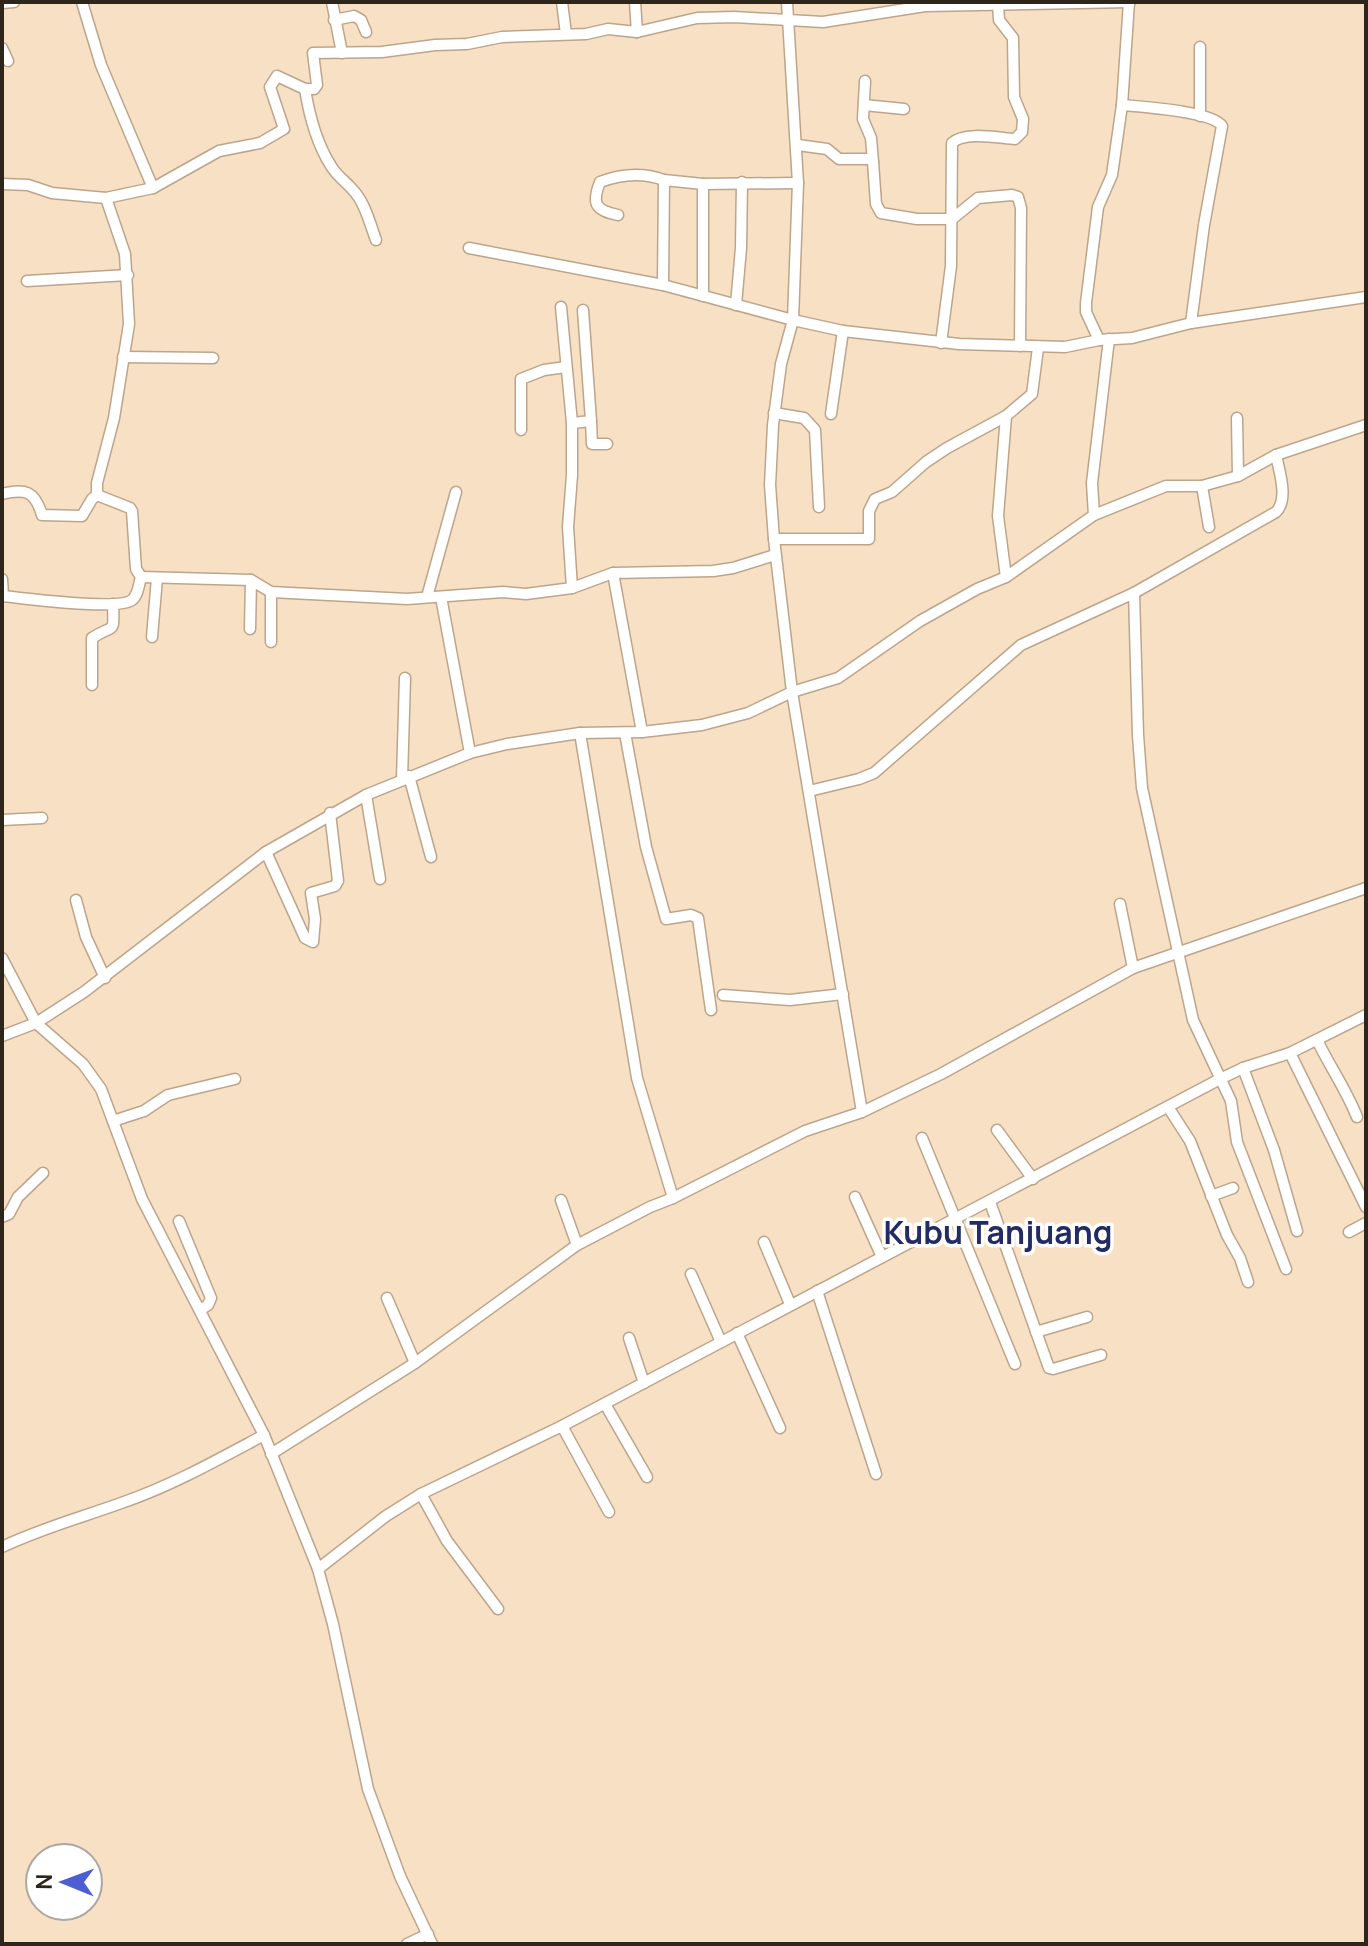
<svg xmlns="http://www.w3.org/2000/svg" width="1368" height="1946" viewBox="0 0 1368 1946" font-family="Manrope,sans-serif">
	<style>
		.lines { fill: none; stroke-linecap: round; stroke-linejoin: round }
		.minor-casing { stroke: #bca58b; stroke-width: 13 }
		.minor { stroke: #fff; stroke-width: 10 }
		.labels { text-anchor: middle; dominant-baseline: central; stroke-width: 7; stroke-linejoin: round; paint-order: stroke }
		.quarter-label { font-size: 32px; font-weight: bold; fill: #222b64; stroke: #fff }
	</style>
	<rect width="100%" height="100%" fill="#f8e0c4"/>
	<g class="lines">
		<!-- minor casing -->
		<g class="minor-casing">
			<g id="minor">
				<path d="M82,2L101,65L153,188"/>
				<path d="M332,2L342,53"/>
				<path d="M562,2L566,34"/>
				<path d="M635,2L637,32"/>
				<path d="M787,2L798,183L793,320L781,364L773,425L770,485L774,539L792,692L862,1112"/>
				<path d="M2,3L14,2"/>
				<path d="M334,20L354,16L361,20L366,32"/>
				<path d="M2,48L8,61"/>
				<path d="M865,81L863,119L871,138L873,162"/>
				<path d="M305,89C309,114 317,144 331,166C337,176 345,181 352,189C365,202 370,224 376,240"/>
				<path d="M864,105L904,109"/>
				<path d="M1122,105C1142,107 1212,111 1222,126L1204,225L1191,323"/>
				<path d="M1200,116V47"/>
				<path d="M798,145L827,149L839,159H870L873,162L876,204L881,213L917,219H952L978,198L1012,195L1018,197L1021,208L1020,346"/>
				<path d="M2,184L28,185L52,193L106,198L153,188L219,151L260,143L284,129L270,87L277,76L305,89H314L317,85L313,53L382,52L435,45L467,44L502,37L586,34L608,29L637,32L697,18L734,17L823,22L925,6L1130,2"/>
				<path d="M618,215C596,210 591,205 600,182C621,174 642,172 664,180"/>
				<path d="M469,248L663,285L793,320L843,331L959,344L1065,347L1099,340L1132,338L1191,323L1366,297"/>
				<path d="M27,281L128,275"/>
				<path d="M663,285L664,180L703,184L798,183"/>
				<path d="M703,296V184"/>
				<path d="M736,305L741,248L742,182"/>
				<path d="M561,307L572,423V475L568,527L572,588"/>
				<path d="M1099,340L1086,312V303L1098,207L1112,175L1122,105L1129,2"/>
				<path d="M941,343L951,266L952,143C965,131 998,138 1015,139L1022,132L1023,119L1014,97L1013,38L999,20L998,4"/>
				<path d="M123,357L213,358"/>
				<path d="M774,413L804,418L815,430L819,507"/>
				<path d="M831,414L843,331"/>
				<path d="M1237,418L1238,476"/>
				<path d="M591,421L592,444H607"/>
				<path d="M572,423L591,421L583,310"/>
				<path d="M521,430V379L544,370L566,367"/>
				<path d="M1202,486L1209,527"/>
				<path d="M2,494C25,488 35,491 42,515L82,516L92,499L97,495"/>
				<path d="M1094,515L1092,483L1109,339"/>
				<path d="M774,539H869V511L875,499L892,492L926,462L947,448L1006,416"/>
				<path d="M613,573L642,732"/>
				<path d="M141,577L251,580L271,592L407,599L503,592L526,594L572,588L613,573L713,571L733,568L775,555"/>
				<path d="M1006,577L998,516L1006,416L1032,394L1038,348"/>
				<path d="M2,579L3,596"/>
				<path d="M1134,593L1138,735L1142,788L1193,1020L1231,1101L1237,1142L1286,1269"/>
				<path d="M2,596C24,598 118,611 132,600C138,595 139,584 141,577L136,569L132,511L130,508L97,495V483L114,418L129,324L125,254L106,198"/>
				<path d="M427,597L456,492"/>
				<path d="M441,597L470,753"/>
				<path d="M250,629L251,580"/>
				<path d="M152,637L157,578"/>
				<path d="M271,642V592"/>
				<path d="M92,685V638C115,623 114,636 113,604"/>
				<path d="M580,733L637,1078L673,1198"/>
				<path d="M625,733L646,847L666,919L691,915L698,918L711,1010"/>
				<path d="M409,776L431,857"/>
				<path d="M402,779L405,678"/>
				<path d="M809,791L859,779L874,773L1021,645L1134,593L1276,512C1289,499 1279,471 1276,455"/>
				<path d="M366,795L380,879"/>
				<path d="M2,820L42,818"/>
				<path d="M266,852L305,938L313,942L315,919L311,893L335,886L338,881L330,813"/>
				<path d="M76,900L86,937L105,978"/>
				<path d="M1120,904L1133,968"/>
				<path d="M2,958L36,1023L83,1064L101,1089L142,1199L264,1435L318,1569L333,1624L368,1789L400,1876L432,1944"/>
				<path d="M723,995L790,1000L843,994"/>
				<path d="M2,1036L36,1023L84,992L266,852L366,795L470,753L507,744L580,733L642,732L702,725L748,713L792,692L838,678L920,621L977,589L1006,577L1094,515L1166,486H1202L1238,476L1276,455L1366,425"/>
				<path d="M1317,1040C1330,1067 1346,1089 1357,1117"/>
				<path d="M1290,1053L1366,1207"/>
				<path d="M1243,1068L1274,1150L1297,1231"/>
				<path d="M1168,1107L1190,1141L1227,1235L1240,1258L1248,1282"/>
				<path d="M113,1121L144,1111L168,1095L235,1079"/>
				<path d="M997,1130L1033,1179"/>
				<path d="M922,1138L1015,1364"/>
				<path d="M1211,1196L1233,1188"/>
				<path d="M855,1197L882,1257"/>
				<path d="M561,1200L577,1245"/>
				<path d="M990,1202L1049,1368L1053,1369L1101,1355"/>
				<path d="M2,1217L9,1214L18,1197L43,1173"/>
				<path d="M179,1221L211,1298L208,1305L200,1310"/>
				<path d="M1349,1232L1366,1223"/>
				<path d="M764,1242L790,1304"/>
				<path d="M691,1274L721,1342"/>
				<path d="M817,1291L876,1474"/>
				<path d="M387,1298L415,1363"/>
				<path d="M1036,1332L1087,1317"/>
				<path d="M737,1333L780,1428"/>
				<path d="M629,1338L644,1383"/>
				<path d="M605,1404L647,1477"/>
				<path d="M562,1426L609,1512"/>
				<path d="M271,1454L415,1363L577,1245L650,1207L673,1198L805,1131L862,1112L941,1074L1133,968L1366,888"/>
				<path d="M421,1494L447,1541L498,1609"/>
				<path d="M2,1547C42,1528 83,1517 124,1502C173,1485 219,1459 264,1435"/>
				<path d="M318,1569L386,1516L421,1494L562,1426L1220,1079L1243,1068L1290,1053L1366,1015"/>
				<path d="M407,1944L428,1934"/>
			</g>
		</g>
		<!-- minor -->
		<use href="#minor" class="minor"/>
	</g>
	<g class="labels">
		<!-- quarter labels -->
		<g class="quarter-label">
			<text x="998" y="1232">Kubu Tanjuang</text>
		</g>
	</g>
	<!-- border -->
	<rect width="1368" height="1946" fill="none" stroke="#2e251b" stroke-width="8"/>
	<!-- north arrow -->
	<g transform="translate(64 1882) rotate(271)"><circle r="38" fill="#ffffff" stroke="#aba8a4" stroke-width="2"/>
	<path d="M0-6L14 30L0 20L-14 30Z" fill="#4d5ed3"/>
	<text y="-12" font-size="22" font-weight="bold" text-anchor="middle" fill="#2e251b">N</text>
	</g>
</svg>
